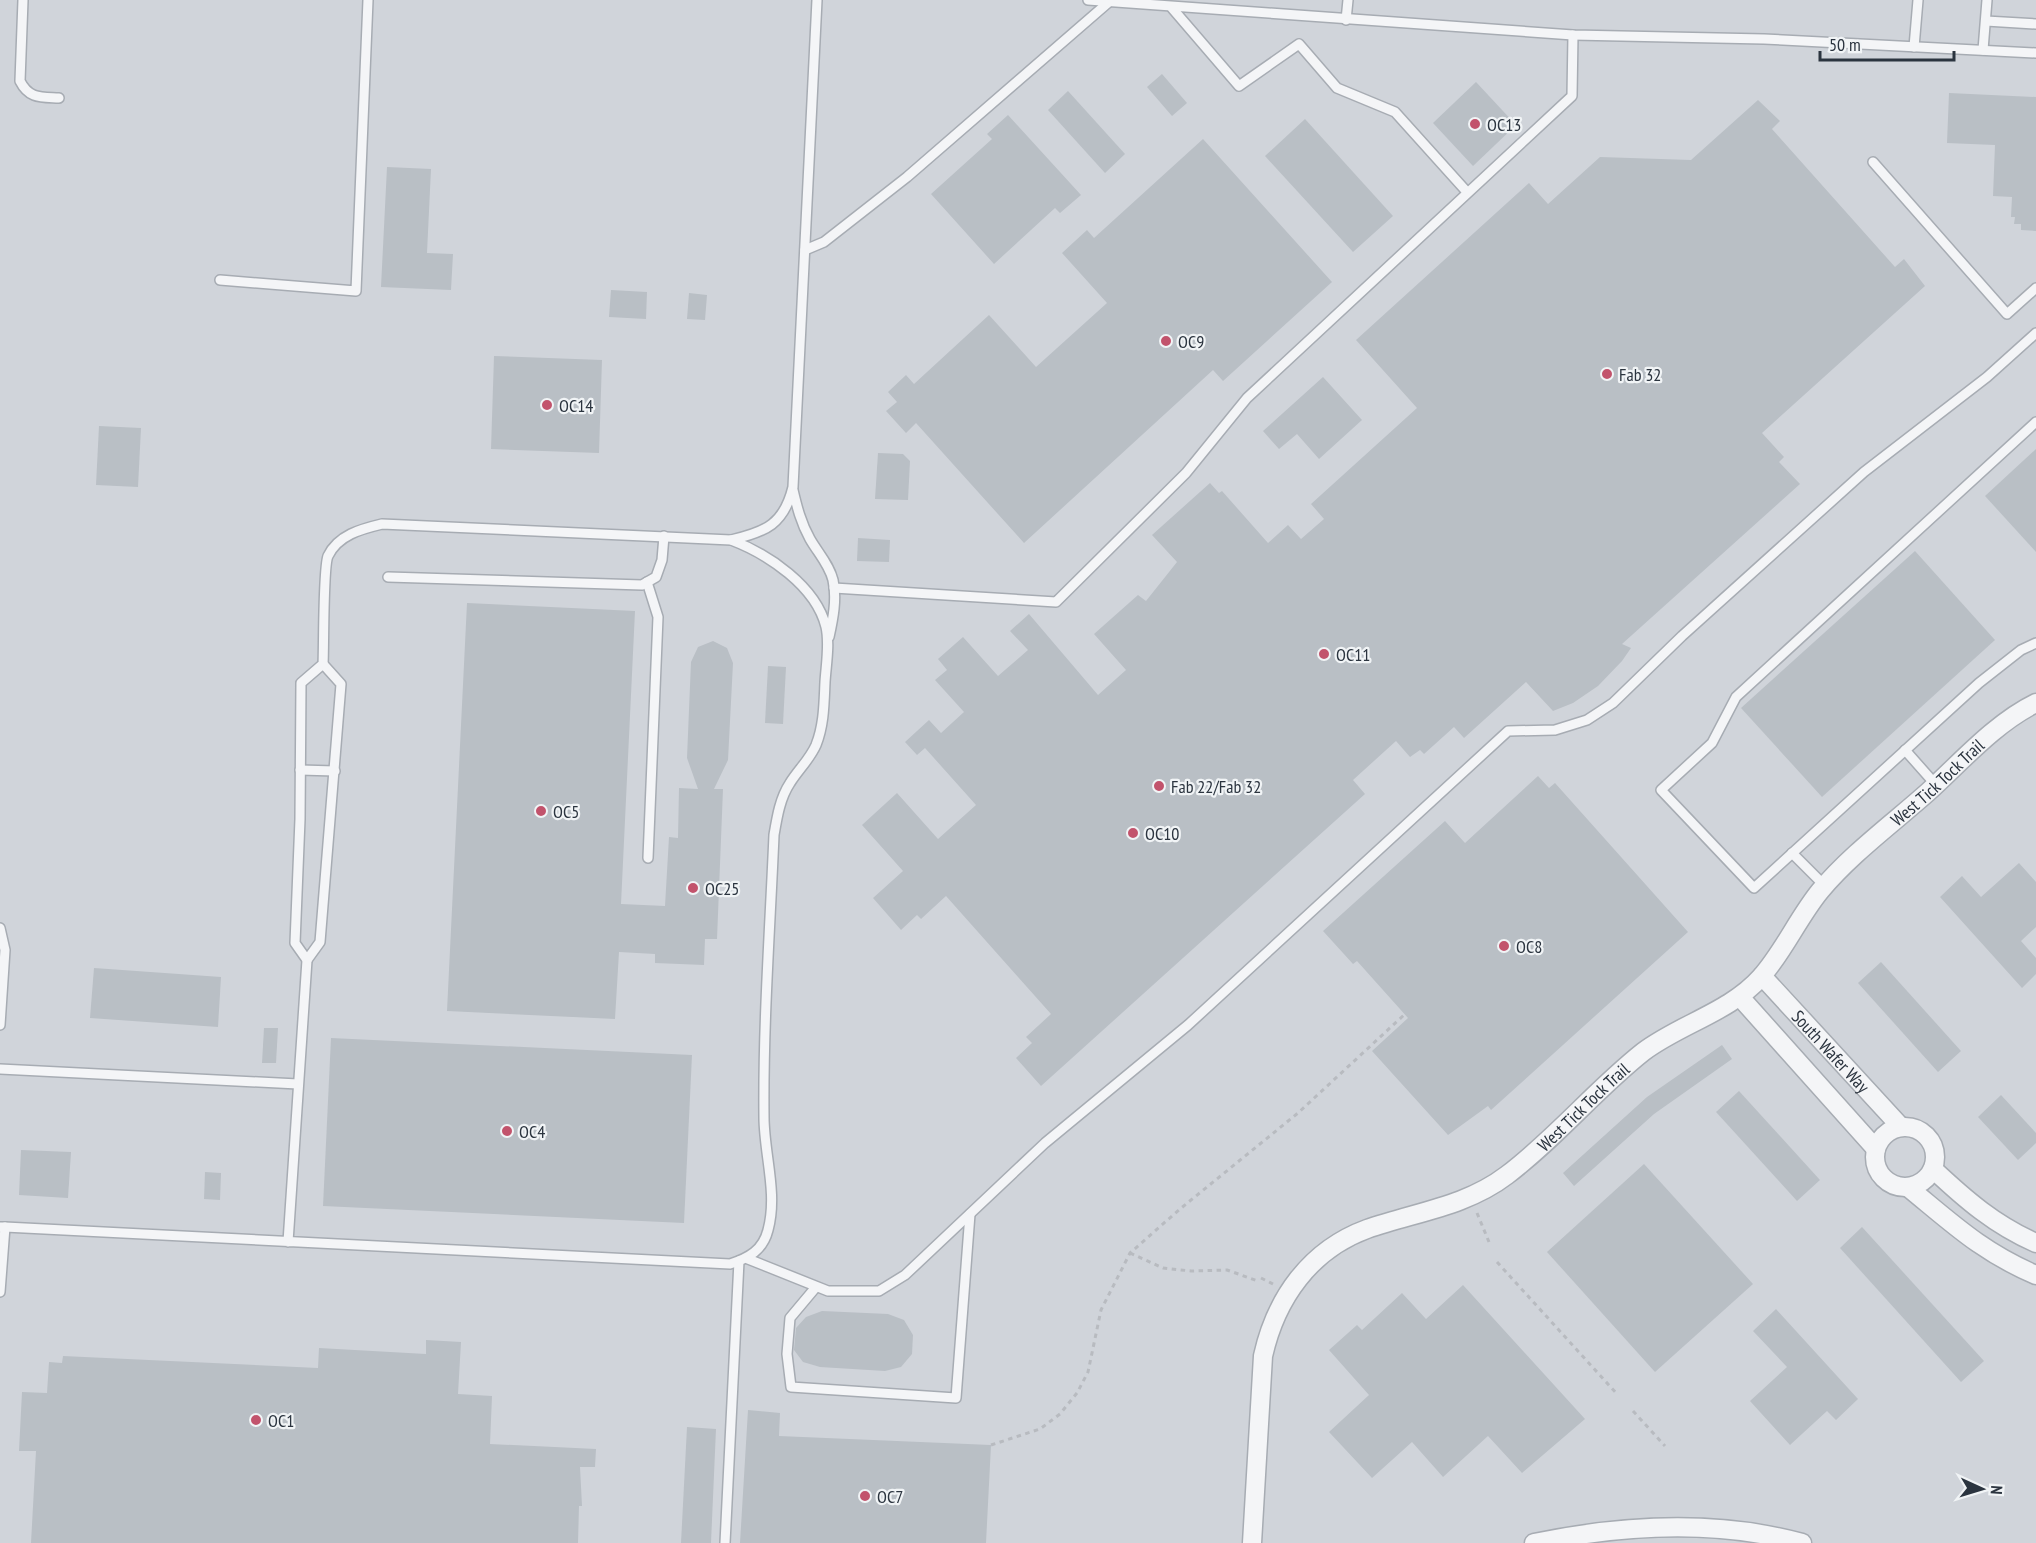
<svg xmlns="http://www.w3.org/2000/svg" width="2036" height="1543" viewBox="0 0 2036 1543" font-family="'PT Sans Narrow',sans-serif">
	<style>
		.built { fill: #d0d4da }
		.building { fill: #b9bfc5 }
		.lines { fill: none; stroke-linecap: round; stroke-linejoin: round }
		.service-casing { stroke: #a7acb3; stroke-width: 12 }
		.minor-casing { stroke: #a7acb3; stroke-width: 21 }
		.path { stroke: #b8bbc0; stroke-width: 3; stroke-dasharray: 4.5 4.5; stroke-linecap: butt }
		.service { stroke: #f4f5f7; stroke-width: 9 }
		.minor { stroke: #f4f5f7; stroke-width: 18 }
		.poi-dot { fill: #c2536c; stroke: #f1f4f6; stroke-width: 2 }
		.labels { text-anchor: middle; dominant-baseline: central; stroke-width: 4.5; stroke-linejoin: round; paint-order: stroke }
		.poi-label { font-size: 18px; fill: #2b343f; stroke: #f1f4f6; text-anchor: start }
		.street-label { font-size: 18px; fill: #2b343f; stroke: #f1f4f6 }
	</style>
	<rect width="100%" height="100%" fill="#e2e5e9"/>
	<!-- built -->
	<rect class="built" x="0" y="0" width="2036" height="1543"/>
	<!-- building -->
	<g class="building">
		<path d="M1162,74L1187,103L1172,116L1147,87Z"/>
		<path d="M1476,82L1516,125L1473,166L1433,123Z"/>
		<path d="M1068,91L1125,154L1105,173L1048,110Z"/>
		<path d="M1949,93L2036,97V231L2021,230V224H2014L2015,217H2011L2012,197L1993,196L1995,145L1947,143Z"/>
		<path d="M1758,100L1780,121L1772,129L1895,267L1904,259L1925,286L1762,433L1784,457L1779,462L1800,484L1622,644L1631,648L1622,661L1598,686L1573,703L1553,711L1526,682L1464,738L1454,727L1424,754L1420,750L1410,757L1396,741L1353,780L1365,794L1041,1086L1016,1058L1032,1043L1026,1037L1051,1014L946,896L921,919L917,915L901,930L873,898L903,871L862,825L897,793L938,839L976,805L925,748L917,755L905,742L929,720L941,733L964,712L935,680L947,670L938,659L963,637L998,676L1028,650L1010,631L1029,614L1098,695L1126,670L1094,634L1138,595L1146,601L1177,562L1152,535L1210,483L1219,493L1222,491L1268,543L1288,525L1301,539L1324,519L1311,504L1417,408L1356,340L1529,183L1548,204L1600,157L1691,160Z"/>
		<path d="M1008,115L1081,195L1060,213L1055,208L994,264L931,194L992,139L987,134Z"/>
		<path d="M1305,119L1393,216L1353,252L1265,156Z"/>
		<path d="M1203,139L1332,282L1223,381L1213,370L1024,543L916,423L906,433L886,411L897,402L888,392L906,375L914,384L989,315L1036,367L1107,303L1062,253L1087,230L1094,238Z"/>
		<path d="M387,167L431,169L427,253L453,254L451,290L381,287Z"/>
		<path d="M611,290L647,292L646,319L609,317Z"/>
		<path d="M689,293L707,295L705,320L687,319Z"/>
		<path d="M494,356L602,360L599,453L491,449Z"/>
		<path d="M1323,377L1362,420L1319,459L1297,434L1279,449L1263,431Z"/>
		<path d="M99,426L141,428L138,487L96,485Z"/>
		<path d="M2036,449V552L1985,496Z"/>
		<path d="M878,453L903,454L910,461L908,500L875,499Z"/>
		<path d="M858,538L890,540L889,562L857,561Z"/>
		<path d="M1915,551L1995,640L1822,797L1741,708Z"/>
		<path d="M467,603L635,611L621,904L665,906L669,837L678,838L679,788L698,789L687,758L691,662L698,647L713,641L727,648L733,663L728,760L714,789H723L717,939H705L704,965L655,963V954L619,952L615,1019L447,1011Z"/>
		<path d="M768,666L786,667L783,724L765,723Z"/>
		<path d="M1538,776L1549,788L1555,783L1688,932L1491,1110L1488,1106L1448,1135L1372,1051L1408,1018L1357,961L1353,964L1323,931L1445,821L1465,843Z"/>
		<path d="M2019,863L2036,882V927L2021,941L2036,958V974L2022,988L1940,897L1962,876L1981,897Z"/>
		<path d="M1881,962L1961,1051L1938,1072L1858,983Z"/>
		<path d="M94,968L221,977L218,1027L90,1018Z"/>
		<path d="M264,1028H278L276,1063H262Z"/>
		<path d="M331,1038L692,1055L684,1223L323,1206Z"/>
		<path d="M1722,1045L1732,1059L1654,1114L1574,1186L1563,1173L1647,1097Z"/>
		<path d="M1739,1091L1820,1180L1797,1201L1716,1112Z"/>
		<path d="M2001,1095L2036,1133V1143L2018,1160L1978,1117Z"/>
		<path d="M21,1150L71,1152L68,1198L19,1195Z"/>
		<path d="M1644,1164L1753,1284L1655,1372L1547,1252Z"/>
		<path d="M205,1172L221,1173L220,1200L204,1199Z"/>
		<path d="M1862,1227L1984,1361L1961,1382L1840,1248Z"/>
		<path d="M1463,1285L1585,1419L1522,1473L1488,1436L1443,1477L1412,1442L1372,1478L1329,1432L1369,1395L1329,1350L1357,1325L1362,1330L1402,1293L1426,1319Z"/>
		<path d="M1776,1309L1858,1399L1836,1420L1827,1411L1790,1445L1750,1401L1787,1367L1753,1331Z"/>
		<path d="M822,1311L888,1314L904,1320L913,1335L912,1354L901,1367L885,1371L820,1367L803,1362L794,1350L796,1328L806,1317Z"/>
		<path d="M426,1340L461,1342L458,1394L492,1396L490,1444L596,1449L595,1467H580L582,1506H579L578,1543H31L36,1451H19L22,1392L47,1393L49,1362L62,1363L63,1356L318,1368L319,1348L426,1354Z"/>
		<path d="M748,1410L780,1413L779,1436L991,1445L986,1543H740Z"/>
		<path d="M687,1427L716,1429L711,1543H681Z"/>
	</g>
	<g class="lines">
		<!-- service casing -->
		<g class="service-casing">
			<g id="service">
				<path d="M23,0L20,81C29,99 41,97 59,98"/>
				<path d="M1088,0L1573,35L1764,39L2036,53"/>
				<path d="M1172,8L1239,86L1299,44L1337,88L1395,112L1467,192"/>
				<path d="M1346,20L1348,0"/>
				<path d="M1986,21L2036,24"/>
				<path d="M1914,47L1918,0"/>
				<path d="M1983,50L1987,0"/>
				<path d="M1873,162L2007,314L2036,288"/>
				<path d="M805,250L824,242L907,177L1110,1"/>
				<path d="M220,280L356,291L368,0"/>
				<path d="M2036,422L1736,697L1712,743L1661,790L1754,888L1979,683L2021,650L2036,643"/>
				<path d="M793,490C797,507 801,523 810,539C818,553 829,564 833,580C837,599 833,619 829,637"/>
				<path d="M731,540C766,532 784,524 793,487L817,0"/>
				<path d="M388,577L642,585L656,577L662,560L664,536"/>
				<path d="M647,582L658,617L648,858"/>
				<path d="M834,588L1056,602L1186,473L1247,398L1572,96L1573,35"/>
				<path d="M1905,750L1936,785"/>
				<path d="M300,770L335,771"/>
				<path d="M1792,853L1825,886"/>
				<path d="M0,928L5,950L0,1025"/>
				<path d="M307,960L320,942L341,684L323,664"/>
				<path d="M0,1069L298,1084"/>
				<path d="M0,1227H5L730,1264C749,1258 763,1250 768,1230C778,1193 764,1154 764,1117C763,1023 770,929 774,835C777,817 780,798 790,783C798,770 810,759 816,745C824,725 824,704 825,682C826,665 830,644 826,627C816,586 768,554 731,540L382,524C361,529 338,535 328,556C323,567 324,647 323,664L301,683L300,819L295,943L307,960L288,1242"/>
				<path d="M748,1259L828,1291H879L905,1275L1045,1143L1188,1025L1508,731L1555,730L1587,720L1613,703L1682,636L1864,472L1987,377L2036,333"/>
				<path d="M816,1287L790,1318L787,1354L791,1387L956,1398L970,1214"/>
				<path d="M0,1292L5,1227"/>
				<path d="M725,1543L739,1261"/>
			</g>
		</g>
		<!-- minor casing -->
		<g class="minor-casing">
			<g id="minor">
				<path id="s1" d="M1762,976L1901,1127"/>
				<path d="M1740,997L1876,1149"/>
				<circle cx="1905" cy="1157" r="30"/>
				<path d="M1933,1169C1966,1200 1995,1225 2036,1243"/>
				<path d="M1909,1188C1953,1224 1982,1252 2036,1275"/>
				<path id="s2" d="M1252,1543L1263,1356C1276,1298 1310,1250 1367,1229C1415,1212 1465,1207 1507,1175C1556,1138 1595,1090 1643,1052C1680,1024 1730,1012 1761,977C1784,951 1798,918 1820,891C1851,854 1892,824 1928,792C1961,762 1995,723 2036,703"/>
				<path d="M1534,1543C1622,1525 1714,1519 1802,1543"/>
			</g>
		</g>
		<!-- path -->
		<g class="path">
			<path d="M1477,1213L1489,1242"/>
			<path d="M1130,1253L1163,1268L1191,1271L1227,1270L1258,1281"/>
			<path d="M1497,1262L1617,1394"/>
			<path d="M1261,1278L1273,1284"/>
			<path d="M1633,1411L1665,1446"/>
			<path d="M991,1445L1040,1429L1060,1414L1077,1393L1088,1372L1101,1310L1130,1253L1180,1209L1298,1113L1405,1014"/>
		</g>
		<!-- service -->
		<use href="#service" class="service"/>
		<!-- minor -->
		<use href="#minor" class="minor"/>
	</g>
	<!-- markers -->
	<g class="poi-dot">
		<circle cx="1475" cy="124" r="6"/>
		<circle cx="1166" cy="341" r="6"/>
		<circle cx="1607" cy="374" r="6"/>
		<circle cx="547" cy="405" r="6"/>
		<circle cx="1324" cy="654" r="6"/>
		<circle cx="1159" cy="786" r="6"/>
		<circle cx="541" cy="811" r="6"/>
		<circle cx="1133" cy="833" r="6"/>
		<circle cx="693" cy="888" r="6"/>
		<circle cx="1504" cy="946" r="6"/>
		<circle cx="507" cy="1131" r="6"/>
		<circle cx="256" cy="1420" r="6"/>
		<circle cx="865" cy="1496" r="6"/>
	</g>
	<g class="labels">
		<!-- poi labels -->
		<g class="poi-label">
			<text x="1487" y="124">OC13</text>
			<text x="1178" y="341">OC9</text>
			<text x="1619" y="374">Fab 32</text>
			<text x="559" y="405">OC14</text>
			<text x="1336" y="654">OC11</text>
			<text x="1171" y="786">Fab 22/Fab 32</text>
			<text x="553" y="811">OC5</text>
			<text x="1145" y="833">OC10</text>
			<text x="705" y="888">OC25</text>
			<text x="1516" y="946">OC8</text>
			<text x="519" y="1131">OC4</text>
			<text x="268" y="1420">OC1</text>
			<text x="877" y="1496">OC7</text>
		</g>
		<!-- street labels -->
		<g class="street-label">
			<text stroke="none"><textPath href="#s2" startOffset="1098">West Tick Tock Trail</textPath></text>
			<text stroke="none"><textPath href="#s1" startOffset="102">South Wafer Way</textPath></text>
			<text stroke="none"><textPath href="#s2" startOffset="612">West Tick Tock Trail</textPath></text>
		</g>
	</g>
	<!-- north arrow -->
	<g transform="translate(1982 1489) rotate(94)" stroke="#f1f4f6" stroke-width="4.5" paint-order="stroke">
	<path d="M0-4.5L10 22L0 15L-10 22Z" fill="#2b343f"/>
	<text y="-9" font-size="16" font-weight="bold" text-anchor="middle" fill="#2b343f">N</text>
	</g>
	<!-- scale -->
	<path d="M1820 51v9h134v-9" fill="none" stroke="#2b343f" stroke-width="3"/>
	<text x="1829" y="51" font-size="18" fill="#2b343f" stroke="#f1f4f6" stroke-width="4.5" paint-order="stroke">50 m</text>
</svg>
